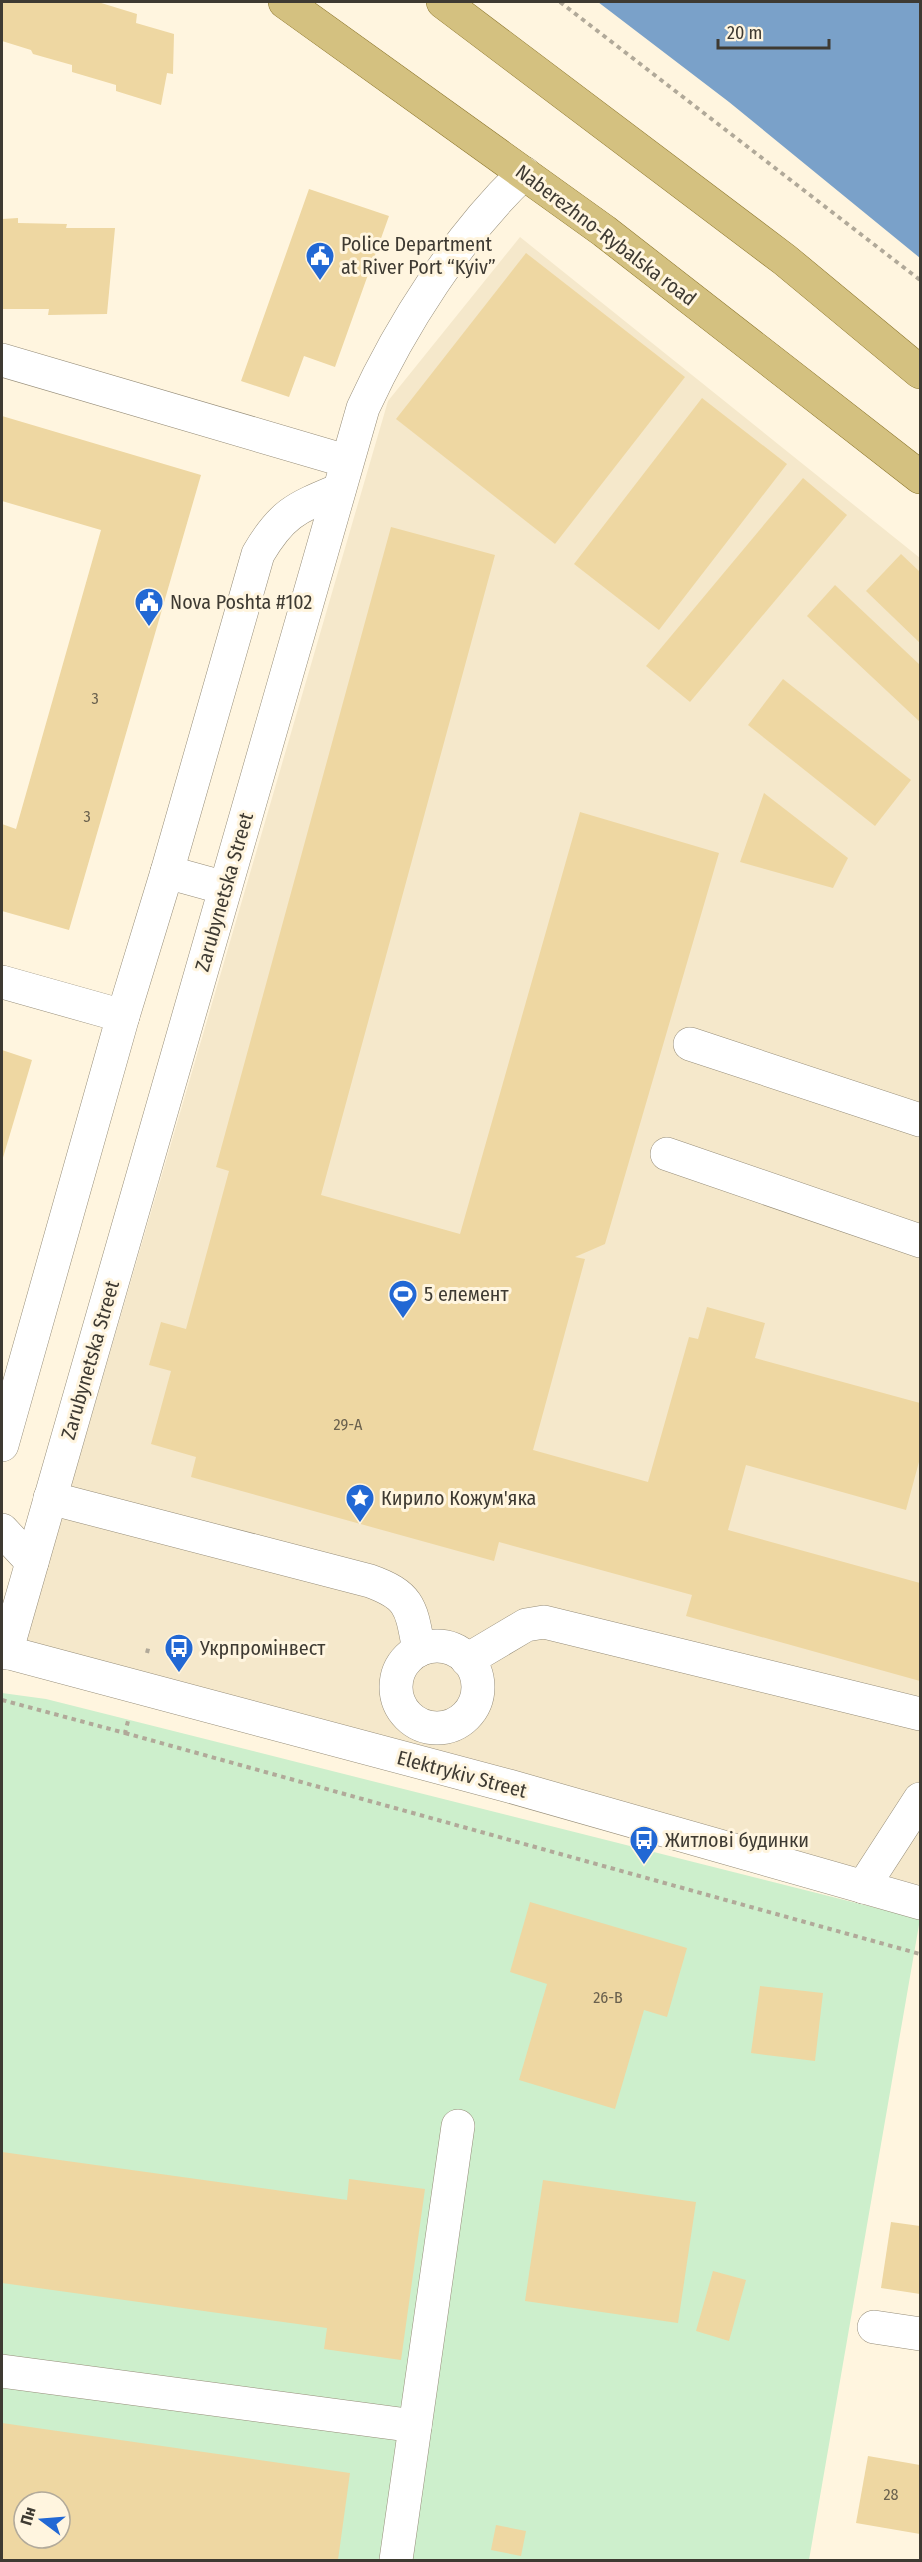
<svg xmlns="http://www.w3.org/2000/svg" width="922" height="2562" viewBox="0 0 922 2562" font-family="'Fira Sans Condensed',sans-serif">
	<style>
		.built { fill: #f5e8cb }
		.green { fill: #cdefcc; fill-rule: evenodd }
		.water { fill: #7aa1c9 }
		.building { fill: #eed7a2; fill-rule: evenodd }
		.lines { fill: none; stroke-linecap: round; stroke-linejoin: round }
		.minor-casing { stroke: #968d79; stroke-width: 34 }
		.major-casing { stroke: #8d772e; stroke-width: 34 }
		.path { stroke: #b1a999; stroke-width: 4; stroke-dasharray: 4.5 4.5; stroke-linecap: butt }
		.minor { stroke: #fff; stroke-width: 33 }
		.major { stroke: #d4c180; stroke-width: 33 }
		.labels { text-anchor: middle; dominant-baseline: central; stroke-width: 6; stroke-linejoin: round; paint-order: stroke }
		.number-label { font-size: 16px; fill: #6a614e }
		.street-label { font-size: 20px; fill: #3e3a32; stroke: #fff5df }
		.poi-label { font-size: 20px; fill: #3e3a32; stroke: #fff5df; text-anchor: start }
	</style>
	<rect width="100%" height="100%" fill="#fff5df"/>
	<!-- built -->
	<path class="built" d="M520,237L920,558V1885L24,1647L388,401Z"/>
	<!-- green -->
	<path class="green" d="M2,1693L46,1699L920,1919L809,2560H2ZM24,2502H60V2538H24Z"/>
	<!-- water -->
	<path class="water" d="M598,2H920V258L729,102Z"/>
	<!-- building -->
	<g class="building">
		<path d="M2,2H98L137,14L136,23L174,34L173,74L167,73L161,105L116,91V85L72,72V65L33,54L31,50L2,41Z"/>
		<path d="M309,189L389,216L335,367L304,356L289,397L241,381Z"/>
		<path d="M18,218V223L67,224L66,228H115L107,314L48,315L49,309H2V219Z"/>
		<path d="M526,253L685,377L555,544L396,419Z"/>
		<path d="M702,398L787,464L659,630L574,564Z"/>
		<path d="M2,416L201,475L69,930L2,911V824L16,829L101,530L2,501Z"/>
		<path d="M803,478L847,515L690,702L646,666Z"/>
		<path d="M391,527L495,555L321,1195L460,1234L580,812L719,853L605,1244L575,1257L585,1259L533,1450L648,1482L689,1337L698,1339L707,1307L765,1323L755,1358L920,1403V1458L906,1510L746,1465L728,1530L920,1583V1681L686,1616L692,1595L499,1542L494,1561L191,1477L196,1457L151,1444L171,1371L149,1365L161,1322L186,1329L229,1171L216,1167Z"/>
		<path d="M901,554L920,572V643L866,591Z"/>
		<path d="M835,585L920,665V722L807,616Z"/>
		<path d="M783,679L911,780L875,826L748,725Z"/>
		<path d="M764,793L848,858L833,888L740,862Z"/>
		<path d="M2,1050L32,1060L2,1161Z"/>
		<path d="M530,1902L687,1948L667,2017L644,2010L615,2109L519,2080L547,1984L510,1972Z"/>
		<path d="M760,1986L823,1993L815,2061L751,2053Z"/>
		<path d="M2,2152L347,2200L349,2179L425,2189L401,2360L324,2349L327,2328L2,2283Z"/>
		<path d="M543,2180L696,2202L678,2323L525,2301Z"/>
		<path d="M891,2222L920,2226V2294L881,2288Z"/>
		<path d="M713,2271L746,2280L729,2341L696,2331Z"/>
		<path d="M2,2423L350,2473L338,2560H2ZM24,2502H60V2538H24Z"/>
		<path d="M868,2456L920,2465V2534L856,2523Z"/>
		<path d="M496,2525L526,2531L521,2556L491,2550Z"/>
	</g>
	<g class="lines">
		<!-- minor casing -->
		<g class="minor-casing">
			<g id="minor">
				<path d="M2,360L346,461"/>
				<path d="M167,872L258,554C282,513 296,508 339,490"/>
				<path d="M2,982L123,1016"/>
				<path d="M690,1044L920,1120"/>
				<path d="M667,1154L920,1241"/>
				<path d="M2,1445L123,1016L167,872L225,888"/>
				<path d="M50,1498L370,1581C412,1596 411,1609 419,1650"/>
				<path d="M2,1530L32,1562"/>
				<circle cx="437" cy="1687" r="41"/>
				<path d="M2,1651L509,1786L920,1903"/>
				<path d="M6,1653L363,408C401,325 458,236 524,173"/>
				<path d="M467,1660L526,1625L544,1622L920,1714"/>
				<path d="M863,1887L920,1799"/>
				<path d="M874,2327L920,2334"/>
				<path d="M2,2371L415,2426"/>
				<path d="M396,2560L458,2126"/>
			</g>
		</g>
		<!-- major casing -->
		<g class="major-casing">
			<g id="major">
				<path d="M285,2L604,231L920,477"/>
				<path d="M443,2L785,260L920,372"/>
			</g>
		</g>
		<!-- path -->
		<g class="path">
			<path d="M560,2L920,280"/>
			<path d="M147,1653L149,1645"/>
			<path d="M2,1700L125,1733L128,1721"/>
			<path d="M125,1733L920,1954"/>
		</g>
		<!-- minor -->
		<use href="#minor" class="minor"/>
		<!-- major -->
		<use href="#major" class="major"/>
	</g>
	<!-- icons -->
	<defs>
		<g id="civic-pin" transform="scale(1.5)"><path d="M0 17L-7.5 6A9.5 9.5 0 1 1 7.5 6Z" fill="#2268d4" stroke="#fff5df"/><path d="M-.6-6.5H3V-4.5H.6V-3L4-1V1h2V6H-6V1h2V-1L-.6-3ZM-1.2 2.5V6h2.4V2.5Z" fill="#fff"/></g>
		<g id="stadium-pin" transform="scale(1.5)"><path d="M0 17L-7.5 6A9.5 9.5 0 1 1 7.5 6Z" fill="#2268d4" stroke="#fff5df"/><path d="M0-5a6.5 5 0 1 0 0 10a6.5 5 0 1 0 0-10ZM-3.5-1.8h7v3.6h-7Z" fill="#fff"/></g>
		<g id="sight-pin" transform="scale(1.5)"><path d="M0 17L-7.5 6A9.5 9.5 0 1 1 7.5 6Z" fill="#2268d4" stroke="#fff5df"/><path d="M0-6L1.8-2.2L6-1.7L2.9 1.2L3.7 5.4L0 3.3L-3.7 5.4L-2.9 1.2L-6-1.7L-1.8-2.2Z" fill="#fff"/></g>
		<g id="bus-pin" transform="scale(1.5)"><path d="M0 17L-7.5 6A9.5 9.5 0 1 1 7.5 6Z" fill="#2268d4" stroke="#fff5df"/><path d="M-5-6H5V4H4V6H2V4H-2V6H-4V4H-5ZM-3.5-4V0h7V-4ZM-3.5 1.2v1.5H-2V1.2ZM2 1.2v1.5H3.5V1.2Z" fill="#fff"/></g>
	</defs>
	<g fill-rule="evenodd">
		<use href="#civic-pin" x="320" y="256"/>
		<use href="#civic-pin" x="149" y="602"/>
		<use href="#stadium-pin" x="403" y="1294"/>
		<use href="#sight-pin" x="360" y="1498"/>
		<use href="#bus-pin" x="179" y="1648"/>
		<use href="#bus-pin" x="644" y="1840"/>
	</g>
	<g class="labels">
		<!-- number labels -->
		<g class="number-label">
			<text x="95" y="698">3</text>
			<text x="87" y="816">3</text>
			<text x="348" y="1424">29-А</text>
			<text x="608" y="1997">26-В</text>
			<text x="891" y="2494">28</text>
		</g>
		<!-- street labels -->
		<g class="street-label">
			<text transform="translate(606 235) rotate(37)">Naberezhno-Rybalska road</text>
			<text transform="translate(224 892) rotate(-74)">Zarubynetska Street</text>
			<text transform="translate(90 1360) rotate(-74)">Zarubynetska Street</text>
			<text transform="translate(462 1774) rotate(15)">Elektrykiv Street</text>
		</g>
		<!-- poi labels -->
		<g class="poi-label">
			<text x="341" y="244">Police Department<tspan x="341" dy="23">at River Port “Kyiv”</tspan></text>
			<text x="170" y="602">Nova Poshta #102</text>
			<text x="424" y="1294">5 елемент</text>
			<text x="381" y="1498">Кирило Кожум'яка</text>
			<text x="200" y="1648">Укрпромінвест</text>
			<text x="665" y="1840">Житлові будинки</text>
		</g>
	</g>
	<!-- border -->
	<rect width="922" height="2562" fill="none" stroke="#3e3a32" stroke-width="6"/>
	<!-- north arrow -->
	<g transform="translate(42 2520) rotate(286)"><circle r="28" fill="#fff5df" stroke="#b2aa9a" stroke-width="1.5"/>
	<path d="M0-4.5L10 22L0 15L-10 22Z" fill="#2268d4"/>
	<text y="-9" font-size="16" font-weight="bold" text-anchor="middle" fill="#3e3a32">Пн</text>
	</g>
	<!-- scale -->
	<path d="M718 39v9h111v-9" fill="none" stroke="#3e3a32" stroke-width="3"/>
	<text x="727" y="39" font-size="18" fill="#3e3a32" stroke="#fff5df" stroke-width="4.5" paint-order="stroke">20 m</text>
</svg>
